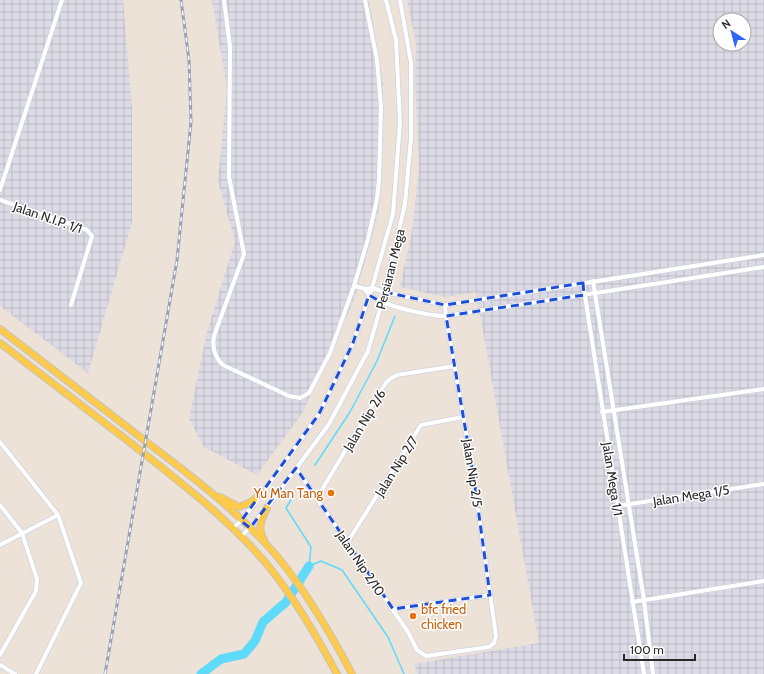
<svg xmlns="http://www.w3.org/2000/svg" width="764" height="674" viewBox="0 0 764 674" font-family="Cabin,sans-serif">
	<style>
		.industrial { fill: url(#industrial-grid); fill-rule: evenodd }
		.lines { fill: none; stroke-linecap: round; stroke-linejoin: round }
		.stream { stroke: #5fdafa; stroke-width: 1.5 }
		.river { stroke: #5fdafa; stroke-width: 9 }
		.street-casing { stroke: #cdd3e3; stroke-width: 5.5 }
		.primary-casing { stroke: #c3c3c3; stroke-width: 8 }
		.street { stroke: #fff; stroke-width: 4 }
		.primary { stroke: #feca4b; stroke-width: 6 }
		.rail-casing { stroke: #9aa0b5; stroke-width: 3 }
		.rail { stroke: #fff; stroke-width: 1.5; stroke-dasharray: 4.5; stroke-linecap: butt }
		.marked { fill: none; stroke: #1d4ed8; stroke-width: 3; stroke-dasharray: 8 5; stroke-linejoin: round }
		.food-dot { fill: #e8710a; stroke: #fff; stroke-width: 1.5 }
		.labels { text-anchor: middle; dominant-baseline: central; stroke-width: 3; stroke-linejoin: round; paint-order: stroke }
		.street-label { font-size: 13px; fill: #282828; stroke: #fff }
		.food-label { font-size: 13px; fill: #c56008; stroke: #fff; text-anchor: end }
	</style>
	<defs>
		<pattern id="industrial-grid" width="8" height="8" patternUnits="userSpaceOnUse"><rect width="8" height="8" fill="#dcdae4"/><path d="M0 4h8M4 0v8" fill="none" stroke="#bdbbc4"/></pattern>
	</defs>
	<rect width="100%" height="100%" fill="#ece2d8"/>
	<!-- industrial -->
	<g class="industrial">
		<path d="M0,0H123L132,109V222L88,373L0,306Z"/>
		<path d="M212,0H369L383,84L379,211L354,300L303,412L257,475L204,447L189,419L207,332L235,242L218,181L227,88Z"/>
		<path d="M407,0H764V674H417L414,664L539,643L476,292L445,297L400,287L412,231L419,168L415,79L416,43ZM720,20H744V44H720Z"/>
	</g>
	<g class="lines">
		<!-- stream -->
		<g class="stream">
			<path d="M315,465L350,412L377,361L395,316"/>
			<path d="M294,495L286,508L311,547L309,566L321,561L342,570L388,637L404,674"/>
		</g>
		<!-- river -->
		<path class="river" d="M201,674L221,659L244,654L255,641L263,622L286,602L309,566"/>
		<!-- street casing -->
		<g class="street-casing">
			<g id="street">
				<path d="M224,0L230,47L229,177L244,254L214,336C212,348 214,357 223,365L289,396L300,398L309,393L330,353L354,286L368,239L377,199L379,180L381,107L377,60L365,0"/>
				<path d="M0,190L62,0"/>
				<path d="M0,200L87,230L92,236L71,305"/>
				<path d="M593,281L644,600L653,674"/>
				<path d="M583,283L644,674"/>
				<path d="M354,286L365,289L372,288L385,292L445,305L764,255"/>
				<path d="M365,289C367,292 368,295 371,296C385,306 428,316 446,316L764,267"/>
				<path d="M602,412L764,389"/>
				<path d="M0,442L58,515L81,583L36,674"/>
				<path d="M296,468L408,632L417,650L426,656L489,647L494,643L496,636L474,479L446,316L445,305"/>
				<path d="M263,493L319,414L353,343L372,288L393,214L400,123L396,40L386,0"/>
				<path d="M317,498L385,384L390,379L397,375L455,366"/>
				<path d="M0,505L22,533L37,579L36,591L0,655"/>
				<path d="M617,506L764,484"/>
				<path d="M233,528L241,521L259,498"/>
				<path d="M241,537L267,508L329,424L368,351L382,302L405,204L411,138V63L400,0"/>
				<path d="M347,543L421,425L463,417"/>
				<path d="M0,545L58,515"/>
				<path d="M632,602L764,581"/>
				<path d="M393,609L490,595"/>
				<path d="M0,665L15,674"/>
			</g>
		</g>
		<!-- primary casing -->
		<g class="primary-casing">
			<g id="primary">
				<path d="M0,329C48,366 96,403 144,440C190,475 238,511 276,555C306,591 330,632 352,674"/>
				<path d="M0,343C44,377 88,410 132,444C179,481 226,517 265,562C294,597 316,635 337,674"/>
				<path d="M220,497L239,507L251,502L263,492"/>
				<path d="M264,540C257,527 261,521 267,508"/>
			</g>
		</g>
		<!-- street -->
		<use href="#street" class="street"/>
		<!-- primary -->
		<use href="#primary" class="primary"/>
		<!-- rail casing -->
		<g class="rail-casing">
			<path id="rail" d="M105,674L177,260L191,122L189,60L181,0"/>
		</g>
		<!-- rail -->
		<use href="#rail" class="rail"/>
	</g>
	<!-- marked area -->
	<path class="marked" d="M583,283L584,295L446,316L474,479L490,595L393,609L296,468L250,528L241,521L319,414L353,343L369,295L383,303L385,292L445,305Z"/>
	<!-- markers -->
	<g class="food-dot">
		<circle cx="331" cy="493" r="4"/>
		<circle cx="413" cy="616" r="4"/>
	</g>
	<g class="labels">
		<!-- street labels -->
		<g class="street-label">
			<text transform="translate(48 217) rotate(19)">Jalan N.I.P. 1/1</text>
			<text transform="translate(390 269) rotate(-76)">Persiaran Mega</text>
			<text transform="translate(364 420) rotate(-59)">Jalan Nip 2/6</text>
			<text transform="translate(396 466) rotate(-58)">Jalan Nip 2/7</text>
			<text transform="translate(473 473) rotate(81)">Jalan Nip 2/5</text>
			<text transform="translate(613 479) rotate(81)">Jalan Mega 1/1</text>
			<text transform="translate(691 495) rotate(-9)">Jalan Mega 1/5</text>
			<text transform="translate(361 563) rotate(56)">Jalan Nip 2/10</text>
		</g>
		<!-- food labels -->
		<g class="food-label">
			<text x="323" y="493">Yu Man Tang</text>
			<text x="421" y="609" text-anchor="start">bfc fried<tspan x="421" dy="15">chicken</tspan></text>
		</g>
	</g>
	<!-- north arrow -->
	<g transform="translate(732 32) rotate(324)"><circle r="19" fill="#ffffff" stroke="#a9a9a9"/>
	<path d="M0-3L7 15L0 10L-7 15Z" fill="#3264ff"/>
	<text y="-6" font-size="11" font-weight="bold" text-anchor="middle" fill="#282828">N</text>
	</g>
	<!-- scale -->
	<path d="M624 654v6h71v-6" fill="none" stroke="#282828" stroke-width="2"/>
	<text x="630" y="654" font-size="12" fill="#282828" stroke="#ffffff" stroke-width="3" paint-order="stroke">100 m</text>
</svg>
